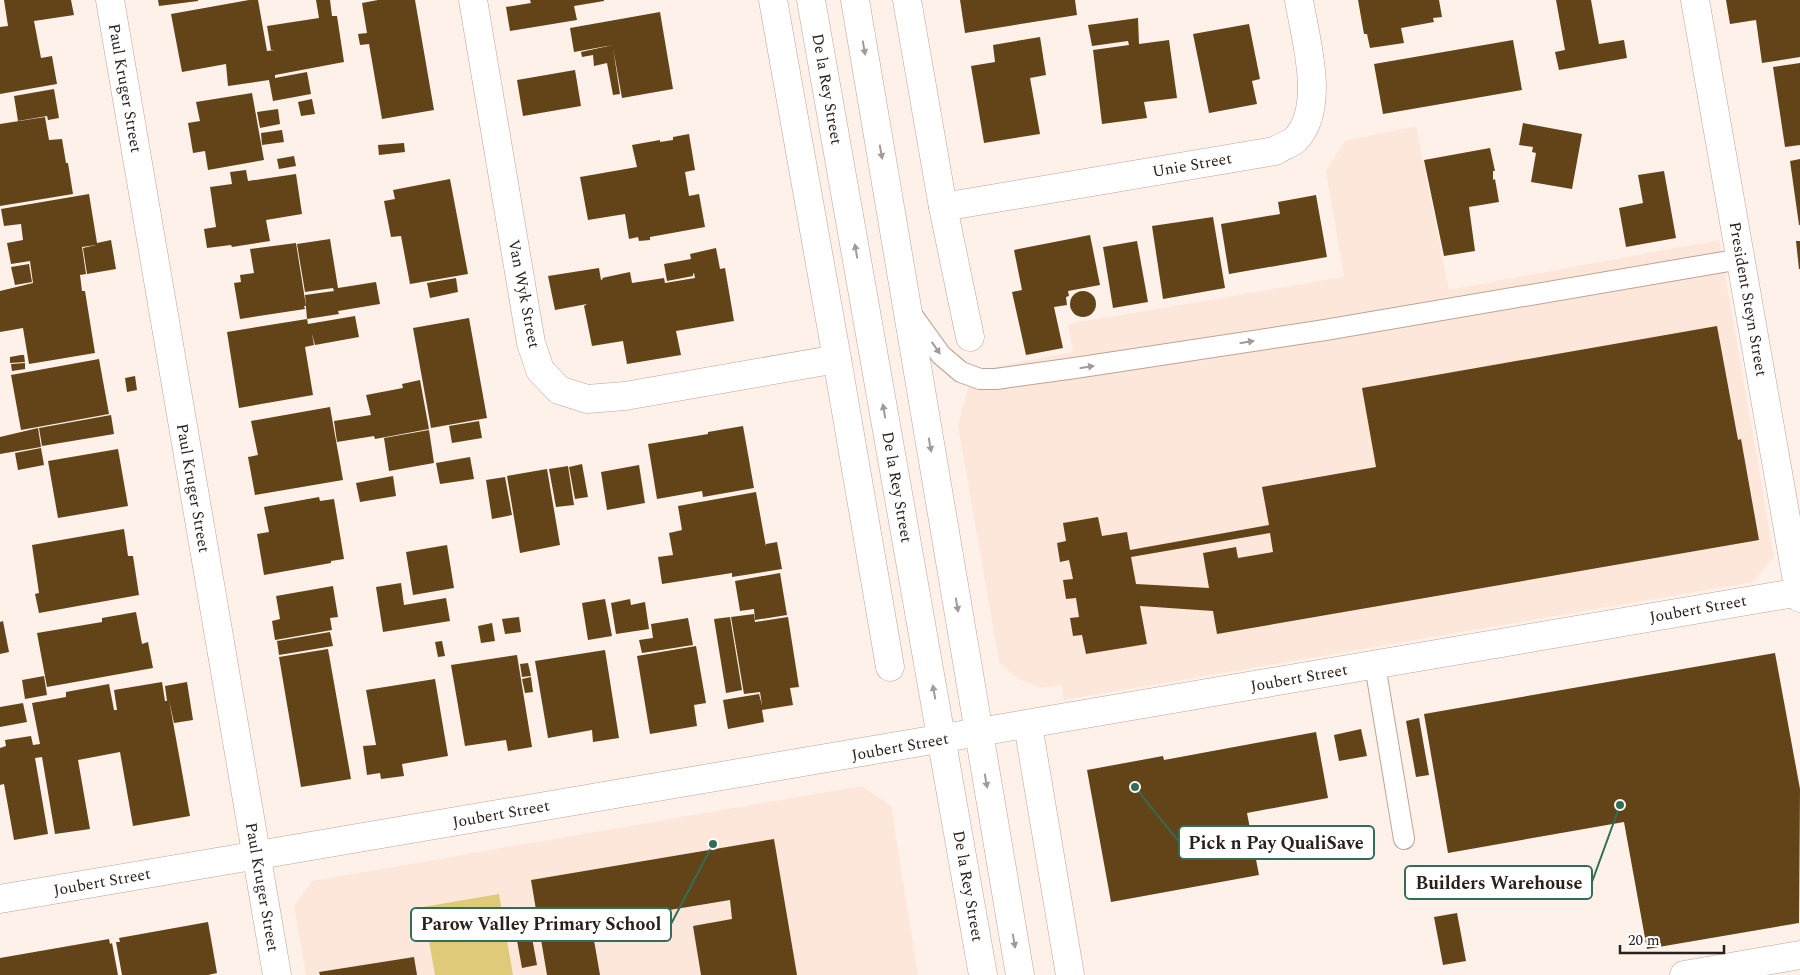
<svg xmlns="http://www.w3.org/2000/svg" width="1800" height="975" viewBox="0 0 1800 975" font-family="Spectral,serif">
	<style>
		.built { fill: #fde6da }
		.green { fill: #dfca7a }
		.building { fill: #634418; fill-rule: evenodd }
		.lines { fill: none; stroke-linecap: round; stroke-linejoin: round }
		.lane-casing { stroke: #bfa394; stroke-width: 22 }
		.street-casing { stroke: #bfa394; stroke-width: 29 }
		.secondary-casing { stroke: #bfa394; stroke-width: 29 }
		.lane { stroke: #fff; stroke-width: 20 }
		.street { stroke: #fff; stroke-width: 28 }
		.secondary { stroke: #fff; stroke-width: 28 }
		.oneway { fill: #a09b98 }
		.labels { text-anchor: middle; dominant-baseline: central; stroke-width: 5; stroke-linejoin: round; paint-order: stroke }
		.street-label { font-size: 16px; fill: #2b201b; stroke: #fff }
		.leader { fill: none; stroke: #326d56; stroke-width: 2 }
		.callout-dot { fill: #326d56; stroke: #fff; stroke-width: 2 }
		.callout { fill: #fff; stroke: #326d56; stroke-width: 2 }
		.callout-label { font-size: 18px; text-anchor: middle; font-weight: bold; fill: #2b201b }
	</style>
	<rect width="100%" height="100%" fill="#fdf1ea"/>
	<!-- built -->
	<g class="built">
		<path d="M1416,126L1449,290L1719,240L1774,557L1753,582L1064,700L1062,685L1042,688L1018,679L999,662L958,425L973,371L1073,352L1068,324L1344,277L1326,171L1345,141Z"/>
		<path d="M861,786L891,806L918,975H306L294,906L312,881Z"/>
	</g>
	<!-- green -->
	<path class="green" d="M499,894L513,975H435L423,907Z"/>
	<!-- building -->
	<g class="building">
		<path d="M4,0H71L74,15L34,21L41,58L52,56L57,84L0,94V27L8,26Z"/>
		<path d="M158,0H198V1L159,6Z"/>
		<path d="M249,0H258L267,51L275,50H271L267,26L319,18L316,0H330L332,16H337L344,62L275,75V78L307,72L311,94L273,101L269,80L228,86L226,64L182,72L171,14Z"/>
		<path d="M378,0H415L434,110L382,119L369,44L360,45L358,34L367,33L362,3Z"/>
		<path d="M530,0H604V1L574,6L577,20L510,31L506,7L531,3Z"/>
		<path d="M960,0H1075L1077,15L965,33Z"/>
		<path d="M1358,0H1439L1442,17L1433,18L1434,22L1401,28L1404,43L1370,48L1367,34H1364Z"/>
		<path d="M1556,0H1591L1599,44L1624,40L1627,58L1559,70L1555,52L1565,50Z"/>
		<path d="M1726,0H1800V57L1762,63L1756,20L1730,24Z"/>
		<path d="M660,12L673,89L622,98L613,48L620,94L613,95L607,63L594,66L593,55L582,57L581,52L613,45L574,52L570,28Z"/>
		<path d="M1138,18L1139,44L1169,40L1177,98L1144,102L1147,118L1102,124L1093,50L1129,45L1128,41L1092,46L1088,25Z"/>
		<path d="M1249,24L1260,79L1252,81L1257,104L1209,113L1193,34Z"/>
		<path d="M1040,37L1046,75L1030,78L1040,134L984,143L971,66L995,62L993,45Z"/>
		<path d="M1513,40L1522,90L1383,114L1374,64Z"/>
		<path d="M1800,63V145L1785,147L1773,67Z"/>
		<path d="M575,70L581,106L523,116L517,80Z"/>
		<path d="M54,89L59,118L48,120L47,116L18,121L14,96Z"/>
		<path d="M252,93L264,160L208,170L205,151L193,153L188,123L200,121L196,102Z"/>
		<path d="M312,99L315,114L301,116L298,102Z"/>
		<path d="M278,109L280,124L260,128L257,112Z"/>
		<path d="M45,117L49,140L62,139L66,163H68L73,194L0,206V124Z"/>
		<path d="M1523,123L1582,134L1572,189L1531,182L1536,153L1532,152L1533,147L1519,145Z"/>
		<path d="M282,130L284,142L262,145L261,133Z"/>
		<path d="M689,134L695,170L685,172L689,196L699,194L705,227L650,237V240L639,241L638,237L629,239L625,214L588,220L580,177L637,167L632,145L660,140V142L673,140V137Z"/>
		<path d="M404,143L405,152L379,155L378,145Z"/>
		<path d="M1490,148L1495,171H1493V180L1495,179L1499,202L1469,207L1475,251L1444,256L1424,160Z"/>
		<path d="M294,156L296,166L279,169L277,159Z"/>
		<path d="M1800,159V225H1799L1790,161Z"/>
		<path d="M246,170L248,181L296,174L302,214L266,220L270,241L232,247L231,245L207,248L204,229L216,227L210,187L232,184L230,172Z"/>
		<path d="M1664,171L1676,238L1626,247L1619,208L1643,203L1638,175Z"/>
		<path d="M450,179L468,274L410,284L401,236L391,237L384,201L395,199L393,190Z"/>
		<path d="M89,194L97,243L111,240L116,269L87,274L83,248L96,245L82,247L86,274L80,275L82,291H85L95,353L29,364L23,328L0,332V291L33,283L30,261L11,264L7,243L23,240L21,224L4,226L1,209Z"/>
		<path d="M1316,195L1327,257L1229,274L1221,224L1280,214L1278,202Z"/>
		<path d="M1213,217L1225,288L1163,299L1152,226Z"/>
		<path d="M1090,235L1100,285L1068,291L1069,296L1066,297L1067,305L1054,307L1063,348L1026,355L1012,292L1022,290L1014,250Z"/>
		<path d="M330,239L338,288L376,282L380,304L338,311L339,314L307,319L308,324L355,316L359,337L315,345L312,334L314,345L305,347L313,395L239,408L227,332L307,319L305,295L334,291L333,288L305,292L297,244Z"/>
		<path d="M1137,241L1148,302L1113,308L1103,247Z"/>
		<path d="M1796,241H1800V269H1799Z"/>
		<path d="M296,243L306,306H304L305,309L240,319L234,283L241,282L240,275L254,273L250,249Z"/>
		<path d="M716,248L720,269L725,268L734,321L676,331L681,355L627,364L623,341L592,346L584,306L587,304L555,310L548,276L599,268L601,280L603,279L602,278L630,272L632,283L664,278L665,283L695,278L694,273L693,274V276L667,281L664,264L691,259L690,254Z"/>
		<path d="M29,264L32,282L15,285L11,267Z"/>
		<path d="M456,278L458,292L430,298L427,283Z"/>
		<circle cx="1083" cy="304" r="13"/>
		<path d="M469,318L487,418L431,428L413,328Z"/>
		<path d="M1717,326L1738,440L1741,439L1759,540L1217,634L1213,611L1140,606L1147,644L1086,654L1082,635L1073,636L1070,618L1079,617L1076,598L1066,599L1063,580L1073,579L1069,560L1060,562L1057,543L1066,541L1063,523L1098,517L1102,536L1127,532L1130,550L1269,525L1262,487L1376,467L1362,388ZM1270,533L1273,552L1238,558L1236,547L1203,553L1209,588L1136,584L1131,557Z"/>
		<path d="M21,355H24L25,362L10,363V357Z"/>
		<path d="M99,359L109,414L21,430L11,375Z"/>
		<path d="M25,363V369L12,371L11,364Z"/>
		<path d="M135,376L137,390L127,392L125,378Z"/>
		<path d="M420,380L429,429L375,439L374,436L337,442L334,421L371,415L366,395L403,388L402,384Z"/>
		<path d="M330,407L343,480L255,495L248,457L258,455L251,421Z"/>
		<path d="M111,415L114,434L42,446L39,428Z"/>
		<path d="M479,421L482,438L452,443L449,426Z"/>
		<path d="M743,426L754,488L703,497L702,491L657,499L648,444L708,434V432Z"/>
		<path d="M38,428L41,447L0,454V437Z"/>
		<path d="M429,430L434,463L389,471L384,438Z"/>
		<path d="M41,448L44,465L18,470L15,453Z"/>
		<path d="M118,449L128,506L58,518L48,461Z"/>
		<path d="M470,457L474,479L440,484L436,463Z"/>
		<path d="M582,464L588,497L575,499L569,467Z"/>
		<path d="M639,465L645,503L607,510L601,472Z"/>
		<path d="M568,466L574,505L556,507L549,469Z"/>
		<path d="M547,469L560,545L520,553L507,476Z"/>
		<path d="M393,476L396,496L360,502L356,483Z"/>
		<path d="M505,477L512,515L492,519L486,480Z"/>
		<path d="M756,492L766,547V544L777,542L782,569L732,577V573L662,584L658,557L673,555L669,533L682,530L678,506Z"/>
		<path d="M319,497L320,501L334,499L344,559L331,561V563L264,575L257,534L269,532L264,507Z"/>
		<path d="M124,529L128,556H133L139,595L39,613L35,594L39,593L32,545Z"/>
		<path d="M447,545L454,588L413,595L406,552Z"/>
		<path d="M780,573L787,615L755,620L754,609L740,611L735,581Z"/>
		<path d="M401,583L404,605L446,598L450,621L383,632L376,587Z"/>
		<path d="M333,586L338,617L330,618L332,630L275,640L272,621L280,619L276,596Z"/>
		<path d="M605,599L612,636L588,640L582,603Z"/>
		<path d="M630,599L631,605L645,602L649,629L616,634L611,603Z"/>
		<path d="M136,612L142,644L148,642L153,668L47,687L37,633L102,622V618Z"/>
		<path d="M754,614L755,622L788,617L799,687L790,688L793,705L762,710L764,722L728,729L723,700L759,694L762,705L760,692L744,694L731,617Z"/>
		<path d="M519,617L521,632L505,634L502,619Z"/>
		<path d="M730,617L742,690L726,693L714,619Z"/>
		<path d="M688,618L693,645L642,653L639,640L653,638L651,624Z"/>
		<path d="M3,621L9,652L0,654V622Z"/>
		<path d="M492,623L495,641L481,643L478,626Z"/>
		<path d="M330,632L333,646L279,655L277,641Z"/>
		<path d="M442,641L445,656L438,657L435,642Z"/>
		<path d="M696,646L706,703L694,705L697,726L650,734L637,656Z"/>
		<path d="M328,649L351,779L301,787L279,657Z"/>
		<path d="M605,650L619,738L593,742L592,730L548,738L535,661Z"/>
		<path d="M1775,653L1800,789L1799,923L1647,949L1624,822L1448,853L1424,714Z"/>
		<path d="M517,655L532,747L508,751L506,740L465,746L451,665Z"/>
		<path d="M528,663L531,676L522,677L520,664Z"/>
		<path d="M44,676L47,695L25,699L22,680Z"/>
		<path d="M531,677L533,692L525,693L522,679Z"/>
		<path d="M435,679L448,756L402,764L404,776L381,779L380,773L367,775L363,746L376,745L366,690Z"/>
		<path d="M162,682L165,701H167L165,686L187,682L193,720L174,723L169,700L190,816L133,826L120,752L78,760L90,829L55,834L42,757L35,758L48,834L14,840L4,784L0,785V748L6,746L5,740L31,736L33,745L40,744L32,703L66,697V692L109,684L114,710H117L114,690Z"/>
		<path d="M23,703L27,722L0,727V707Z"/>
		<path d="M1419,718L1429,775L1416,777L1406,721Z"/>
		<path d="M1361,729L1367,756L1339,761L1334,735Z"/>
		<path d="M1316,732L1328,798L1247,813L1259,875L1111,902L1087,770L1163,756L1164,760Z"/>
		<path d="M774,839L797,975H701L693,926L732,919L730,900L591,923L600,975H547L531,880Z"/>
		<path d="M1457,913L1466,961L1443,965L1434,917Z"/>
		<path d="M208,922L217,973L208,975H122L116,942H120L119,938Z"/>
		<path d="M531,932L537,965L522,968L516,935Z"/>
		<path d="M109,939L110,944L112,943L118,975H0V958Z"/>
		<path d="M414,957L417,975H320L319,972Z"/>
	</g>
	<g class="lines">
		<!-- lane casing -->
		<g class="lane-casing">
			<g id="lane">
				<path d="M910,312L941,355L961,372L980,379H996L1075,368L1325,330L1741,259"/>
				<path d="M1375,665L1404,839"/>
			</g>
		</g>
		<!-- street casing -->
		<g class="street-casing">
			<g id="street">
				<path d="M110,0L277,975"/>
				<path d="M473,0L531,343L540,370L559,390L587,399L625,396L837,359"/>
				<path d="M773,0L837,359L890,667"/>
				<path d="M907,0L943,207L970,337"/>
				<path d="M1695,0L1800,598"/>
				<path d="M943,207L1275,151C1281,147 1290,144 1295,140C1327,108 1305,38 1299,0"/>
				<path d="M1028,725L1070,975"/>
				<path d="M0,899L1800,592"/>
				<path d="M1684,975L1800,955"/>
			</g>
		</g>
		<!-- secondary casing -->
		<g class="secondary-casing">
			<g id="secondary">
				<path d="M811,0L983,975"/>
				<path d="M855,0L1020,975"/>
			</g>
		</g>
		<!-- lane -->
		<use href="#lane" class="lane"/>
		<!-- street -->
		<use href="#street" class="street"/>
		<!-- secondary -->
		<use href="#secondary" class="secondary"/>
	</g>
	<!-- one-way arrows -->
	<defs><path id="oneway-solid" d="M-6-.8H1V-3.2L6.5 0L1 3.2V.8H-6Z" transform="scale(1.25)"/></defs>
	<g class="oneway">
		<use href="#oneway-solid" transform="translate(864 48) rotate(80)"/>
		<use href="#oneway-solid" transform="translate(881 152) rotate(80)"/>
		<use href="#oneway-solid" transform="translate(856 251) rotate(-100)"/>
		<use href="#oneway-solid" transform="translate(1247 342) rotate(-9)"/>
		<use href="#oneway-solid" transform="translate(936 348) rotate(55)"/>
		<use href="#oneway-solid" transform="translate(1087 367) rotate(-9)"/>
		<use href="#oneway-solid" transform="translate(884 411) rotate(-100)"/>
		<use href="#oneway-solid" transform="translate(930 445) rotate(80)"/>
		<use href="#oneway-solid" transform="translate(957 605) rotate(80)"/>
		<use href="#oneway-solid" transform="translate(934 692) rotate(-100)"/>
		<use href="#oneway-solid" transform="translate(986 781) rotate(80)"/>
		<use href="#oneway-solid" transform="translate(1014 941) rotate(80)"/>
	</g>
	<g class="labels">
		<!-- street labels -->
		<g class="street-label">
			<text transform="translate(125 88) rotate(80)">Paul Kruger Street</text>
			<text transform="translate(827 89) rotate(80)">De la Rey Street</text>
			<text transform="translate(1192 165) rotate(-10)">Unie Street</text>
			<text transform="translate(524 294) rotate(79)">Van Wyk Street</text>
			<text transform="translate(1748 299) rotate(80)">President Steyn Street</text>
			<text transform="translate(897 487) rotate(80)">De la Rey Street</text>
			<text transform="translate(193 488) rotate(80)">Paul Kruger Street</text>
			<text transform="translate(1698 609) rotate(-10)">Joubert Street</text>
			<text transform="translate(1299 678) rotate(-10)">Joubert Street</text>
			<text transform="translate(900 747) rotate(-10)">Joubert Street</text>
			<text transform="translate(501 814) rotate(-10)">Joubert Street</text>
			<text transform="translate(102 882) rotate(-10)">Joubert Street</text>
			<text transform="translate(968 886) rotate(80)">De la Rey Street</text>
			<text transform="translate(262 887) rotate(80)">Paul Kruger Street</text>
		</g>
	</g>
	<!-- callouts -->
	<path class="leader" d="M1135 787L1179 842M1620 805L1592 882M713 844L671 924"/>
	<g class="callout-dot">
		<circle cx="1135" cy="787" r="5"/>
		<circle cx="1620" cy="805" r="5"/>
		<circle cx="713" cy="844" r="5"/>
	</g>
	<g class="callout">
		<rect x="1179" y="826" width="195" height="33" rx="5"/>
		<rect x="1405" y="866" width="187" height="33" rx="5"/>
		<rect x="411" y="908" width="260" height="33" rx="5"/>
	</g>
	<g class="callout-label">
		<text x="1276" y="849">Pick n Pay QualiSave</text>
		<text x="1499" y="889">Builders Warehouse</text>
		<text x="541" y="930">Parow Valley Primary School</text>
	</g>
	<!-- scale -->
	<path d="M1620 945v8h104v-8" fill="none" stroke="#2b201b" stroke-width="2.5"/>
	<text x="1628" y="945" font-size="15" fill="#2b201b" stroke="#ffffff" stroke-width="4" paint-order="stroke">20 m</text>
</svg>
